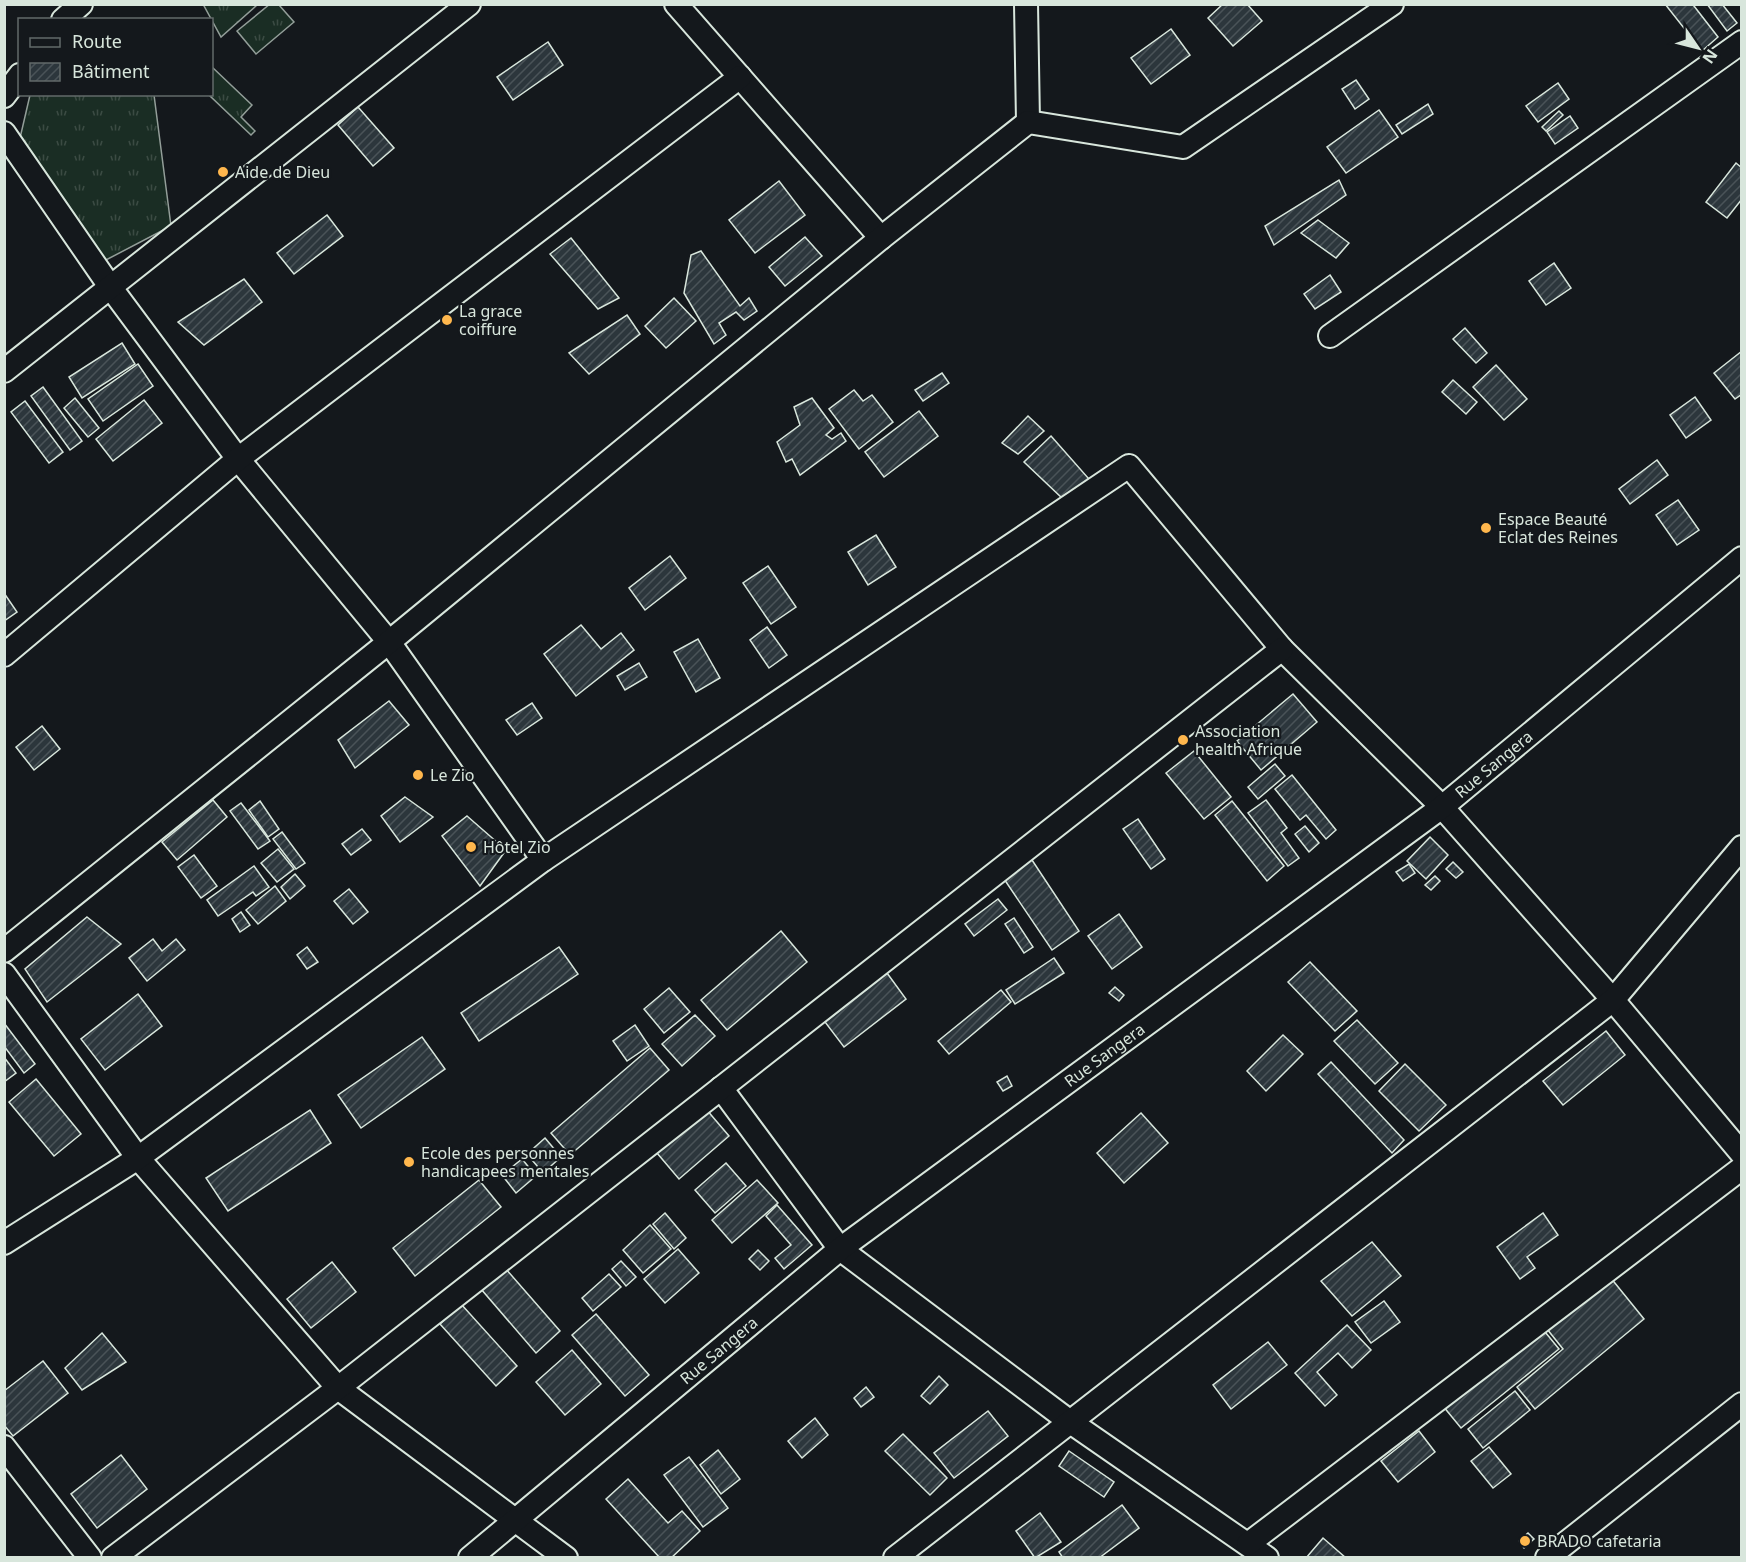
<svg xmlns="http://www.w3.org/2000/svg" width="1746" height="1562" viewBox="0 0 1746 1562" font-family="'Noto Sans',sans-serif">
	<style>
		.grass { fill: url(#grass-tufts); stroke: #939e99; stroke-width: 1.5 }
		.building { fill: url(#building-hatch); stroke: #d8e6dc; stroke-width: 1.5 }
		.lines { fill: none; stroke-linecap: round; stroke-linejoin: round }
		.street-casing { stroke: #d8e6dc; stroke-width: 26 }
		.street { stroke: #14181c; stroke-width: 22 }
		.poi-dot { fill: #ffb74d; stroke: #14181c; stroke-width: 2 }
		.labels { text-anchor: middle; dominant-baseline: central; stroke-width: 4.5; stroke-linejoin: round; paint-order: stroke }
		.poi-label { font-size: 16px; fill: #d8e6dc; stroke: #14181c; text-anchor: start }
		.street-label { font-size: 16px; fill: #d8e6dc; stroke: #14181c }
	</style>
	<defs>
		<pattern id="grass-tufts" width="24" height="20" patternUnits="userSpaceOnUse" patternTransform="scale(1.5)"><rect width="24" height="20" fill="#1a2d24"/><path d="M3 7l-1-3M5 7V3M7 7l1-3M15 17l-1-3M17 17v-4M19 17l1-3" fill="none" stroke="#3b4b43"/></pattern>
		<pattern id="building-hatch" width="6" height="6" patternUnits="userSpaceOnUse" patternTransform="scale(1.5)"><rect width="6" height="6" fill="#2c363c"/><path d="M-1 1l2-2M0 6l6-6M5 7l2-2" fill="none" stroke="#4a5358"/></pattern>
	</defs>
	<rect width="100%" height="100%" fill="#14181c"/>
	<!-- grass -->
	<g class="grass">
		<path d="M203,4H256L257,5L221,37Z"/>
		<path d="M270,4L279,5L294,22L256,54L237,31Z"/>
		<path d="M212,67L252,105L241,117L255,131L251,135L209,95L212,94Z"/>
		<path d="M30,95H154L171,226L104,261L20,138Z"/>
	</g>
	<!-- building -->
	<g class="building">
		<path d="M1223,4H1247L1262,21L1233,46L1208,18Z"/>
		<path d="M1665,4H1696L1694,6L1718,37L1702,51Z"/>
		<path d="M1707,4H1722L1737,23L1727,31Z"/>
		<path d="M1171,29L1190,55L1151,84L1131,58Z"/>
		<path d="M548,42L563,65L513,100L497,77Z"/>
		<path d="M1356,80L1369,99L1355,109L1342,89Z"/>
		<path d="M1558,83L1569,99L1538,122L1526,106Z"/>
		<path d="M1428,104L1433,114L1402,134L1396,125Z"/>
		<path d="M358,107L394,148L373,166L338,125Z"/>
		<path d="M1379,110L1398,137L1346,173L1327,147Z"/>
		<path d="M1559,111L1563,115L1546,131L1542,127Z"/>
		<path d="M1570,116L1578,128L1555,144L1547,132Z"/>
		<path d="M1736,163L1742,168V199L1727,218L1706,202Z"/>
		<path d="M1339,180L1346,195L1274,245L1265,226Z"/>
		<path d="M779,181L805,215L755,253L729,220Z"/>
		<path d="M327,215L343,236L294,274L277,253Z"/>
		<path d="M1318,220L1349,243L1336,258L1301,233Z"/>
		<path d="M805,237L822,256L785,286L769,267Z"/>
		<path d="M571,238L619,298L598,309L550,254Z"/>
		<path d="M701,251L740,306L749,298L757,311L744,320L736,312L719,323L726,335L714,344L684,293L691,255Z"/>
		<path d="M1554,263L1571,288L1546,305L1529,281Z"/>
		<path d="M1330,275L1341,292L1315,309L1304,294Z"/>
		<path d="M244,279L262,302L204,345L178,322Z"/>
		<path d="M674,298L696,321L666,348L645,326Z"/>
		<path d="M627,315L640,334L589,374L569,353Z"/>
		<path d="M1465,328L1487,353L1476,363L1453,339Z"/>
		<path d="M122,343L135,364L82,398L69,377Z"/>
		<path d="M1742,351V394L1735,399L1714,373Z"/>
		<path d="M138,364L153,386L103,421L88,399Z"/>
		<path d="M1496,365L1527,399L1504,420L1473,387Z"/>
		<path d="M942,373L949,383L923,401L915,390Z"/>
		<path d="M1453,380L1477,402L1466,414L1442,392Z"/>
		<path d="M43,387L82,441L70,450L31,396Z"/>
		<path d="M854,390L863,401L872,395L893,422L859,449L829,409Z"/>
		<path d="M1695,397L1711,420L1686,438L1670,415Z"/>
		<path d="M75,398L99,428L88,437L64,408Z"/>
		<path d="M812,398L834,428L826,435L832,439L841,433L846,441L800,475L792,459L786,462L777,442L800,425L794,407Z"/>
		<path d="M144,400L162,423L113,461L96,439Z"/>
		<path d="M25,401L63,452L49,463L11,412Z"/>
		<path d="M919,411L938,436L884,477L865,452Z"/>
		<path d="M1028,416L1044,431L1018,454L1002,443Z"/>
		<path d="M1051,436L1089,479L1062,498L1024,462Z"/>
		<path d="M1657,460L1668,475L1630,504L1619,489Z"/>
		<path d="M1678,500L1699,530L1677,545L1656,515Z"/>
		<path d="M876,535L896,567L868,585L848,552Z"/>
		<path d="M670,556L686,578L645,610L629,588Z"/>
		<path d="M768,566L796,607L771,624L743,583Z"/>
		<path d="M4,593L17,612L4,621Z"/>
		<path d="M581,625L601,649L621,633L634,650L576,696L544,654Z"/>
		<path d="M767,627L787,655L769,668L750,640Z"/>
		<path d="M698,639L720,678L696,692L674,652Z"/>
		<path d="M639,663L647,677L625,690L617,676Z"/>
		<path d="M1293,694L1317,722L1261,770L1237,741Z"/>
		<path d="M389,701L409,725L355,768L338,740Z"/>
		<path d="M532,703L542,718L517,735L506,720Z"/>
		<path d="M42,726L60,749L34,770L16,747Z"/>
		<path d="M1194,751L1231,797L1204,819L1166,773Z"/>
		<path d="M1275,764L1285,776L1258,799L1248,787Z"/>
		<path d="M1292,775L1336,830L1326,839L1306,815L1300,820L1275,789Z"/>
		<path d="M405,797L433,817L400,842L381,816Z"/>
		<path d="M213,800L227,817L177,860L162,842Z"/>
		<path d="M1266,800L1287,828L1281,833L1299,858L1288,866L1248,813Z"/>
		<path d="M260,801L279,829L268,837L249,810Z"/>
		<path d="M1232,801L1284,866L1267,881L1215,815Z"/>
		<path d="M241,803L270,841L258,849L230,811Z"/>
		<path d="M467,816L506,850L480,886L442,836Z"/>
		<path d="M1138,819L1165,859L1151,869L1123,829Z"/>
		<path d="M1305,826L1319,843L1309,852L1295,834Z"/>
		<path d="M362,829L371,840L351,855L342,844Z"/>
		<path d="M282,832L305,863L296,869L273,839Z"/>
		<path d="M1430,837L1448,855L1426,879L1407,861Z"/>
		<path d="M278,849L294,869L277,882L261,863Z"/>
		<path d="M194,855L217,886L201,898L178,867Z"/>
		<path d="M1030,857L1079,931L1052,950L1002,876Z"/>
		<path d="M1453,862L1463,872L1456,878L1446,869Z"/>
		<path d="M1409,864L1415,873L1403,881L1396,872Z"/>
		<path d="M254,866L269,887L256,896L253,892L218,916L207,900Z"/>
		<path d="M295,874L305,886L290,899L281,887Z"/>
		<path d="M1435,876L1440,881L1431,890L1425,885Z"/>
		<path d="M275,886L286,901L258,924L246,910Z"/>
		<path d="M349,889L368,912L353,924L334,901Z"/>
		<path d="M998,899L1007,910L974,936L965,924Z"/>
		<path d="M241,912L250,925L240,932L232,919Z"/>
		<path d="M1119,914L1142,947L1112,969L1088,936Z"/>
		<path d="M87,917L121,944L47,1002L25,969Z"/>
		<path d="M1014,918L1033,947L1024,953L1005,924Z"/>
		<path d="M781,931L807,962L727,1030L701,1000Z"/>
		<path d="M153,939L162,951L176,939L185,950L147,981L129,958Z"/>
		<path d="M307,947L318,962L307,969L297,955Z"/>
		<path d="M559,947L578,974L479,1041L461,1013Z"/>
		<path d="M1054,958L1064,973L1015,1004L1006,990Z"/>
		<path d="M1310,962L1357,1011L1335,1031L1288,982Z"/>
		<path d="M887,973L906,999L844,1047L825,1022Z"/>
		<path d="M1115,987L1124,995L1119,1001L1109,993Z"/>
		<path d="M669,988L690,1012L664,1033L644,1009Z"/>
		<path d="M1001,990L1011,1002L949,1054L938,1041Z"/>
		<path d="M138,994L162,1026L105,1070L81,1039Z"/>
		<path d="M695,1015L715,1036L682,1066L662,1044Z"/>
		<path d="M1357,1020L1398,1063L1375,1084L1334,1041Z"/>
		<path d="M4,1023L35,1064L24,1073L4,1046Z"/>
		<path d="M635,1025L649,1046L627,1061L613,1041Z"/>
		<path d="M1606,1031L1625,1055L1563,1105L1543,1081Z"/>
		<path d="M1283,1035L1303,1054L1266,1091L1247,1071Z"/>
		<path d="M422,1037L445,1069L361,1128L338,1095Z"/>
		<path d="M650,1048L669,1070L570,1155L551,1133Z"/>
		<path d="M4,1057L16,1073L4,1082Z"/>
		<path d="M1331,1062L1404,1140L1392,1153L1318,1074Z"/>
		<path d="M1405,1064L1446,1105L1419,1131L1379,1091Z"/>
		<path d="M1007,1076L1012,1086L1003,1091L997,1082Z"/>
		<path d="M36,1079L81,1134L54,1156L9,1102Z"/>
		<path d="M706,1109L729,1136L679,1179L657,1153Z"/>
		<path d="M310,1110L331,1143L228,1211L206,1178Z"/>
		<path d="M1141,1113L1168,1143L1124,1183L1097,1153Z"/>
		<path d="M545,1138L561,1157L543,1173L527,1154Z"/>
		<path d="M522,1159L536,1176L516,1193L502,1175Z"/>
		<path d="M726,1163L746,1186L715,1213L695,1190Z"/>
		<path d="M479,1180L501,1207L415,1276L393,1248Z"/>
		<path d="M757,1180L778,1203L732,1243L712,1220Z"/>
		<path d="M777,1205L812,1245L784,1269L775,1258L791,1245L766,1216Z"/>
		<path d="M665,1213L686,1238L674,1249L653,1224Z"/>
		<path d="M1543,1213L1558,1235L1527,1257L1535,1268L1520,1279L1497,1247Z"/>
		<path d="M650,1225L671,1249L643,1273L623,1250Z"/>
		<path d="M1372,1242L1401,1276L1352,1316L1321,1281Z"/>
		<path d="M678,1249L699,1273L665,1303L644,1279Z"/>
		<path d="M758,1250L769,1261L760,1270L749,1259Z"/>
		<path d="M621,1261L636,1277L626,1286L612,1269Z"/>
		<path d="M332,1262L356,1292L311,1328L287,1299Z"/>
		<path d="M505,1268L560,1331L536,1353L481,1289Z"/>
		<path d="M1606,1272L1644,1319L1535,1409L1517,1387L1563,1349L1543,1324Z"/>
		<path d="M609,1274L621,1287L593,1311L582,1298Z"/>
		<path d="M1384,1301L1400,1322L1371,1343L1355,1322Z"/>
		<path d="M461,1304L517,1366L496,1386L440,1324Z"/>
		<path d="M596,1314L649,1375L625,1396L572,1335Z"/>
		<path d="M1347,1325L1371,1350L1352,1368L1338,1353L1317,1372L1337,1395L1325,1406L1295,1373Z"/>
		<path d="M1541,1327L1559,1349L1461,1428L1443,1406Z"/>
		<path d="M102,1333L126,1362L82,1390L65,1368Z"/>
		<path d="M1268,1342L1287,1365L1231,1409L1213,1385Z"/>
		<path d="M572,1350L601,1384L565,1415L536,1382Z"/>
		<path d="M43,1361L68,1393L13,1436L4,1425V1391Z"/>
		<path d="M939,1376L948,1385L930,1404L921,1396Z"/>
		<path d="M866,1387L874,1397L861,1407L854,1398Z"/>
		<path d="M1515,1391L1530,1410L1483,1448L1468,1429Z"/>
		<path d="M988,1411L1008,1436L954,1478L934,1453Z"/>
		<path d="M815,1418L828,1435L802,1458L788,1441Z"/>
		<path d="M1419,1431L1435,1452L1398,1482L1381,1461Z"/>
		<path d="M903,1434L947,1478L930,1495L885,1451Z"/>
		<path d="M1489,1447L1511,1474L1493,1488L1471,1461Z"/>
		<path d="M718,1450L740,1479L721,1494L700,1465Z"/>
		<path d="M1069,1451L1114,1482L1104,1497L1059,1466Z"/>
		<path d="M121,1455L147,1489L97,1528L71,1494Z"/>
		<path d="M689,1457L728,1508L703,1527L664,1475Z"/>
		<path d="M628,1479L668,1523L682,1511L700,1531L671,1558H660L606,1499Z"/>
		<path d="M1122,1505L1139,1528L1099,1558H1063L1059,1552Z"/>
		<path d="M1040,1513L1061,1542L1035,1558L1016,1531Z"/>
		<path d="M1528,1533L1534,1539L1524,1548L1519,1541Z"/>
		<path d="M1323,1538L1346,1558H1306Z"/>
	</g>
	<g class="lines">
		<!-- street casing -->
		<g class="street-casing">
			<g id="street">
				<path d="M676,4L881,238"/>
				<path d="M1026,4L1028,122"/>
				<path d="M63,20L81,4"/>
				<path d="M4,96L20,75"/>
				<path d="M4,133L111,288L238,459L389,642L543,860"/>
				<path d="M1330,336L1742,42"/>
				<path d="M4,371L469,4"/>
				<path d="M4,655L238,459L740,77"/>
				<path d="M4,951L389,642L881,238L1028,122L1183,147L1392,4"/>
				<path d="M4,974L138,1158L338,1388L566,1558"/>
				<path d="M721,1088L840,1249L1069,1421L1267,1558"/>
				<path d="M4,1243L138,1158L543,860L1129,466L1282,649L1442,807L1613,1000L1742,1154"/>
				<path d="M4,1447L90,1558"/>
				<path d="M1248,1544L1742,1168"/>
				<path d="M113,1558L338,1388L1282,649"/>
				<path id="s1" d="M470,1558L840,1249L1442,807L1742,558"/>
				<path d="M895,1558L1613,1000L1742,847"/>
				<path d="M1547,1558L1742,1404"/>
			</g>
		</g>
		<!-- street -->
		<use href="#street" class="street"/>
	</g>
	<!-- markers -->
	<g class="poi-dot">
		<circle cx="223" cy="172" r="6"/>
		<circle cx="447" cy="320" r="6"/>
		<circle cx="1486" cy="528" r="6"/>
		<circle cx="1183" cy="740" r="6"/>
		<circle cx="418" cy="775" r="6"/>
		<circle cx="471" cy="847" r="6"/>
		<circle cx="409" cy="1162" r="6"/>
		<circle cx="1525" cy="1541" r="6"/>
	</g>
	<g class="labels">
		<!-- poi labels -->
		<g class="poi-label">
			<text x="235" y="172">Aide de Dieu</text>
			<text x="459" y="311">La grace<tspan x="459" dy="18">coiffure</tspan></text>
			<text x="1498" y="519">Espace Beauté<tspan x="1498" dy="18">Eclat des Reines</tspan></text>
			<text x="1195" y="731">Association<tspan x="1195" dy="18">health Afrique</tspan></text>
			<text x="430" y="775">Le Zio</text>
			<text x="483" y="847">Hôtel Zio</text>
			<text x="421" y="1153">Ecole des personnes<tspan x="421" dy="18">handicapees mentales</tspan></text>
			<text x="1537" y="1541">BRADO cafetaria</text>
		</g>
		<!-- street labels -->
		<g class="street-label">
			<text stroke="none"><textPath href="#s1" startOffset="1296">Rue Sangera</textPath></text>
			<text stroke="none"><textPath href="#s1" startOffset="810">Rue Sangera</textPath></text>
			<text stroke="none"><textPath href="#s1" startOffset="324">Rue Sangera</textPath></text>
		</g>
	</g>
	<!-- border -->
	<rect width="1746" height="1562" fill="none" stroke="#d8e6dc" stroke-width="12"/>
	<!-- legend -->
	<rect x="18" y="18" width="195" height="78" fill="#14181c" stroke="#626a69" stroke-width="1.5"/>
	<rect x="30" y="38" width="30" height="9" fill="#14181c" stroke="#626a69" stroke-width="1.5"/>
	<text x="72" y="48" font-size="18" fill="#d8e6dc">Route</text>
	<rect x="30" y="63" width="30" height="18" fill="url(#building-hatch)" stroke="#626a69" stroke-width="1.5"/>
	<text x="72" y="78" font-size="18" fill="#d8e6dc">Bâtiment</text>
	<!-- north arrow -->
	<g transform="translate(1698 48) rotate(125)" stroke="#14181c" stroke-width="4.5" paint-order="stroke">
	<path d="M0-4.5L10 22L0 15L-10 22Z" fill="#d8e6dc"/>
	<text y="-9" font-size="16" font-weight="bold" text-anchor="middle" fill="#d8e6dc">N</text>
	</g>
</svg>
